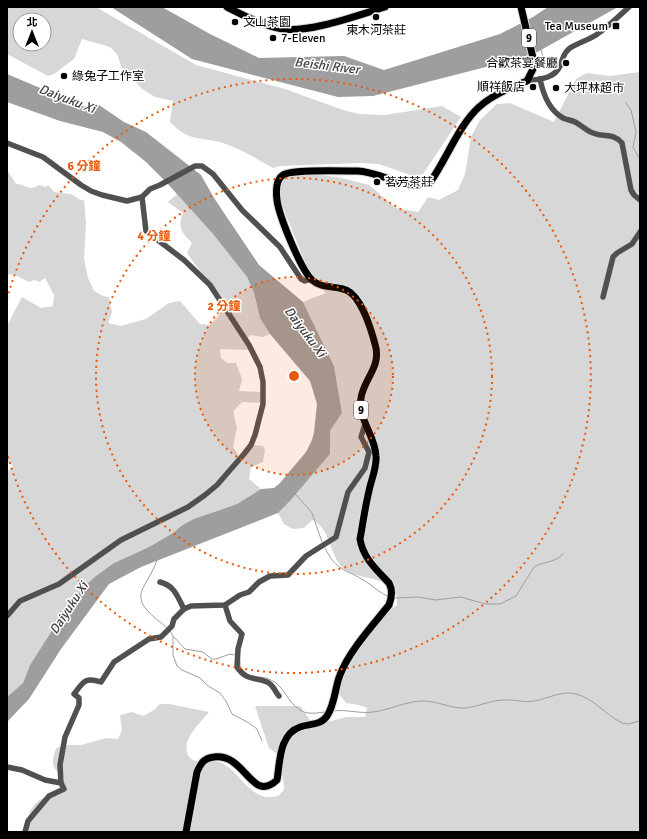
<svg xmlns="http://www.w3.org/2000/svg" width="647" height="839" viewBox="0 0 647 839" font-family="Signika,'Noto Sans TC',sans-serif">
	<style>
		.green { fill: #d7d7d7; fill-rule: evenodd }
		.water { fill: #9e9e9e }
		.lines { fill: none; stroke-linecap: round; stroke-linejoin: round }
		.stream { stroke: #9e9e9e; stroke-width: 1 }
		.major-casing { stroke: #dbdbdb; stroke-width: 9 }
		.minor { stroke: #505050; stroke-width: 5.5 }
		.major { stroke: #000; stroke-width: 7 }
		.ring { fill: none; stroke: #e8590c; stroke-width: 2; stroke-dasharray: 2 4 }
		.poi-dot { fill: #000; stroke: #fff; stroke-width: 1.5 }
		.labels { text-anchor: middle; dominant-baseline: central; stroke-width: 3; stroke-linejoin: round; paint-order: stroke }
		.shield { fill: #fff; stroke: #4c4c4c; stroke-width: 1 }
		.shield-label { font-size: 11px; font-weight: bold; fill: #000 }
		.poi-label { font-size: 12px; fill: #000; stroke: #fff; text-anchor: start }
		.water-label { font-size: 13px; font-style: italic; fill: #3f3f3f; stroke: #fff }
		.centre { fill: #e8590c; stroke: #fff; stroke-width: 2 }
		.ring-label { font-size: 12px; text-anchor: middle; font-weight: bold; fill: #e8590c; stroke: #fff; stroke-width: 3; stroke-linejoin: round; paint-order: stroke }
	</style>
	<rect width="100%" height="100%" fill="#fff"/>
	<!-- green -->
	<g class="green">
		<path d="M7,7H96L196,65L285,89L343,110L359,114L385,115L442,106L461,117L423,174L413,176L379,164L361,163L280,166L273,168C257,159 241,149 223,143C200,136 190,143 170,122L173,101L155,97L141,88L121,66L117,54L110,47L82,39L74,59L54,74L48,76L7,54ZM20,20H44V44H20Z"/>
		<path d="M640,72V832H25C27,825 28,813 32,808C39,797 53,794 64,788V778C51,767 51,764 56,748L68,745H81L106,738L118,739L122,730L120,715L132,712L143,716L154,710L160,704H169L209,712C201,722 183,738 187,752C190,768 212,757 222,763C225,765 229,767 232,770C242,780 250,793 266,797C269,797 274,797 278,796L284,790C284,779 280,769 281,757L269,748L255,706H300L310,720L319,724L347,717H365L367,708L359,705L346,703L339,694L332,691L333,684L354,658V645L378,620L397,605V596C394,592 389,586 384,583C372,576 354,578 343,568C329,555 331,528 312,520L304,528L293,529L284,524L278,513L290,501L330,454V431L342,413L334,366L303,302L326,293L312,279L277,193V182L285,174L306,173L342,178L369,185L396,208L418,212L428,197L439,200L458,190L465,174L471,137L480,120L497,104L510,103L554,122L576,79L587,73L610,76Z"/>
		<path d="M7,170L16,184C26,184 30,192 39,185L46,187L48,185L54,192L71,194L81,200H84L86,223L84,259L88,278L94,291L103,296L109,297L112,312L108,323L121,326L135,322L146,319L169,303L180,301L200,324L210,325L218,317L224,305L187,253L192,243C182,233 177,228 183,213L168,202L177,194L213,234L247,277L254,293L260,318L270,334L263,337L250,335L246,341L249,350L220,349L221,358L227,363H236L242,379L239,391L263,392L262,403L242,402L234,410V416L237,428L233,447L238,454V459L246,456L254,445L263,446L265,450L263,462L251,467L249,479L261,489L237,504L211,513L181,526L173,533L149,547L114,563L88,583L67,607L30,665L23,683L7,697V472L13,466L7,461V326L22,297L41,308L53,306L54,295L45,278L40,282L34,280L29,282L15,275L7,274Z"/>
	</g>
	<!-- water -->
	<g class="water">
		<path d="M111,7H162L210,34L259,58L344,56L384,70L500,34L533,17L548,7H618L532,55L373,96L338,97L192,59Z"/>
		<path d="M7,74L90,109L99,105L124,122L146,132L201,175L214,198L259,265L303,302L334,366L342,413L330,431V454L290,501L278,513L141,567L109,584L61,649L29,699L7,722V697L23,683L30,665L67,607L88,583L96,576L114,563L149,547L173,533L181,526L194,519L237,504L261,489L274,488L279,484L306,452L312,440L314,432L317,404L310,381L270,334L260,318L254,293L247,277L213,234L167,183L146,162L121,142L103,132L60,121L7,102Z"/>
	</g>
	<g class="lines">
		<!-- stream -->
		<g class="stream">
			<path d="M541,50L544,60"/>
			<path d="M626,103L631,110L636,132L633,147L640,160"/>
			<path d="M295,494L308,508L312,513L322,542"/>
			<path d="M325,548C336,571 346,569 365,581C373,586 380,593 389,597"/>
			<path d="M157,560C154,570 148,578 143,588C134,605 155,617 166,627"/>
			<path d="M394,598L418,597L435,600L461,597L485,604H500L516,596L534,567C544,561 555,563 563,554"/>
			<path d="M170,631L173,636V655L177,666L182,670L200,678L208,686L220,693L226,701L232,714L249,723L257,729L262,741"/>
			<path d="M174,637L185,649L203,652L212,659H216L230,654L234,655"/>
			<path d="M240,661V668"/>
			<path d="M260,677C285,680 284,700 300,710C307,715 317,713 325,712"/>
			<path d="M333,711C347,709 359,714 373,712C390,710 406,701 423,701C438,701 452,709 465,708C478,707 490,700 504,700C514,699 524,703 534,701C548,699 561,690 576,694C593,698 606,715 622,723L628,724L640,721"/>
		</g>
		<!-- major casing -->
		<g class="major-casing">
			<g id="major">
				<path d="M227,7C245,16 263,26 283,29C310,33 358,15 385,7"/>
				<path d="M186,832L197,772C201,763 204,758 214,757C246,753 251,804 277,780C280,763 279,734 300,727C311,723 320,726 327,716C335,704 335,687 340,675C349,651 373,625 389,605C392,597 393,590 389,583C376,569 363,558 360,539C363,523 365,507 369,491C371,480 377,468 376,456C375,435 358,420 361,398C364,378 382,367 375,344C371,329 360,292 343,289C332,286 321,288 312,280C301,270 279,216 277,200C276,192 275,180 283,175C291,169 345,171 358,171C381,172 411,193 431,181C447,158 459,125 479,107C492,95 511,87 527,81L533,69V58L521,7"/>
			</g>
		</g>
		<!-- minor -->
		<g class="minor">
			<path d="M540,79C543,94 549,110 563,118C567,120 571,120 575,122C581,125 587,131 593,133C605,138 612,132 622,143L631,190L634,195L640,200"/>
			<path d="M527,81C540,79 554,79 560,66C563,59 563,53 570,48C578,43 588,40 596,35C608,27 618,17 629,7"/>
			<path d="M7,143L43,157L81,185L91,191L102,195L127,201L142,197L150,189L160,185L195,166H202L213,174L242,210L280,247L301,279L305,281L311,279"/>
			<path d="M603,297L613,257L617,253L632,244L640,232"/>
			<path d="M160,582C175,586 177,596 184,609"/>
			<path d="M225,605L230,621L242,634L238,649L237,667C248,682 253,676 267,682C274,685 275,692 279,696"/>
			<path d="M7,616L20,601L59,584L121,540L188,507L205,495L217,485L244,454L251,445L255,435L263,404V382L260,367L249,345L210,285L184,260L146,231L142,197"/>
			<path d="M7,767L22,770L45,780L61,783"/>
			<path d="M25,832L28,821L49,796L64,789L61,783L60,765L65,737L79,705V698L74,694C84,681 85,677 101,682L114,662L149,639L161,637L172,626L174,619L184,609L191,606L225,605L240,595L249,592L259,582L270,576L288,575L306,556L336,537L348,492L365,468L369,452L361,437L365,424"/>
		</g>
		<!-- major -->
		<use href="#major" class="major"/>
	</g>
	<!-- distance rings -->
	<circle cx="294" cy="376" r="99" fill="#e8590c" fill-opacity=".12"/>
	<g class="ring">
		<circle cx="294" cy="376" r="99"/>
		<circle cx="294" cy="376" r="198"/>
		<path d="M7 299A297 297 0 1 1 7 453"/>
	</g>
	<!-- markers -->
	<g class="poi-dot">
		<circle cx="376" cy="17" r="4"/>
		<circle cx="235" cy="22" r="4"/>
		<rect x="612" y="22" width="8" height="8" rx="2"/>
		<circle cx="273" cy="38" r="4"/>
		<circle cx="566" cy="63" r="4"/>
		<circle cx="64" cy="76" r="4"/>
		<circle cx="533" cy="87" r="4"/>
		<circle cx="556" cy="88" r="4"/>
		<circle cx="377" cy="182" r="4"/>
	</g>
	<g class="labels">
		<!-- shield labels -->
		<g class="shield">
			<rect x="522" y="29" width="14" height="18" rx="3"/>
			<rect x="354" y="401" width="14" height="18" rx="3"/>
		</g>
		<g class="shield-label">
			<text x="529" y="38">9</text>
			<text x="361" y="410">9</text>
		</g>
		<!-- poi labels -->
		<g class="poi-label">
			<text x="243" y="22">文山茶園</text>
			<text x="608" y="26" text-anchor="end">Tea Museum</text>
			<text x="376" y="30" text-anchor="middle">東木河茶莊</text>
			<text x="281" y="38">7-Eleven</text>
			<text x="558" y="63" text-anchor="end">合歡茶宴餐廳</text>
			<text x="72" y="76">綠兔子工作室</text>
			<text x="525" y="87" text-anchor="end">順祥飯店</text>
			<text x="564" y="88">大坪林超市</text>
			<text x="385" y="182">茗芳茶莊</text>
		</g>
		<!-- water labels -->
		<g class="water-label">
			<text transform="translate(327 66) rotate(7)">Beishi River</text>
			<text transform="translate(67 99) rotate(21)">Daiyuku Xi</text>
			<text transform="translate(305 332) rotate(53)">Daiyuku Xi</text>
			<text transform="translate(69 608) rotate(-57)">Daiyuku Xi</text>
		</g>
	</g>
	<circle cx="294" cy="376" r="6" class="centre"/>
	<g class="ring-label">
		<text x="84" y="170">6 分鐘</text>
		<text x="154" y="240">4 分鐘</text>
		<text x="224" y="310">2 分鐘</text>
	</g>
	<!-- border -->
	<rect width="647" height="839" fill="none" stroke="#000000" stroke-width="16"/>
	<!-- north arrow -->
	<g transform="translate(32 32)"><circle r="19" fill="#ffffff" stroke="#999999"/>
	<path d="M0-3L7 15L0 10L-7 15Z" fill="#000000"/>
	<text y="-6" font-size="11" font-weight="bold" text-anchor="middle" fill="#000000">北</text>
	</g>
</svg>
